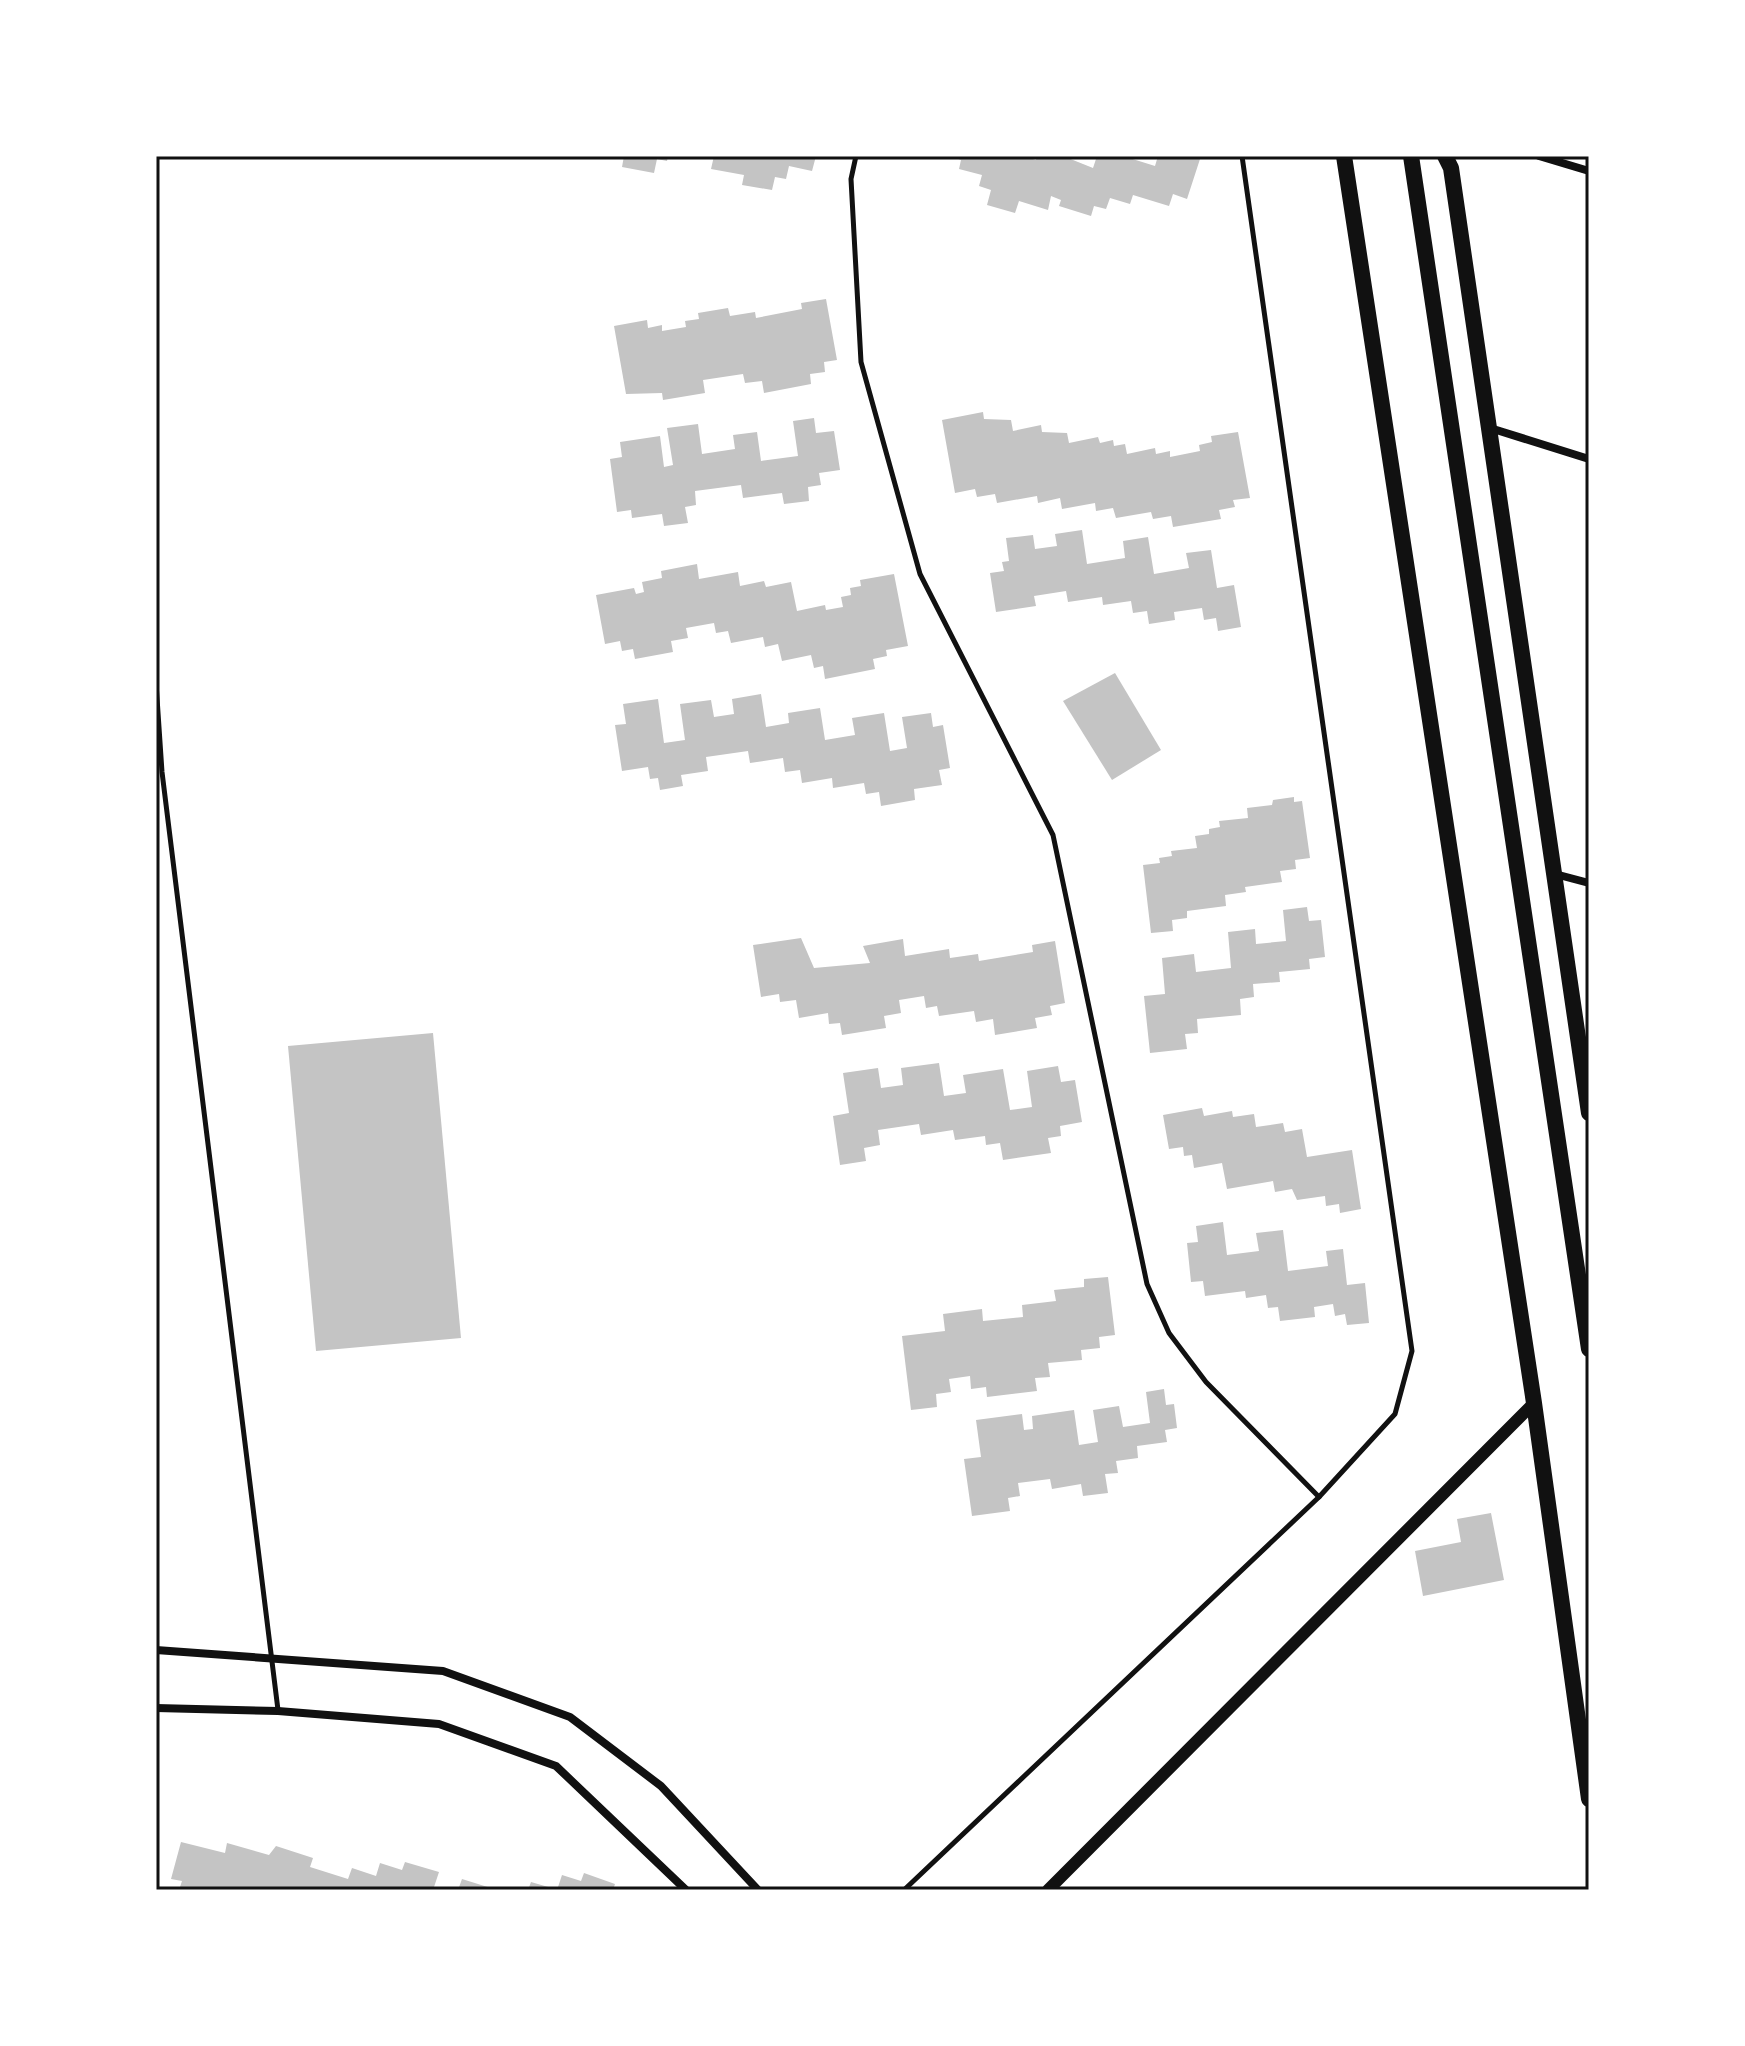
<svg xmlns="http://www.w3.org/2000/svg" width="1745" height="2046" viewBox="0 0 1745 2046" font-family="'Fira Sans Condensed',sans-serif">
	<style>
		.building { fill: #c4c4c4 }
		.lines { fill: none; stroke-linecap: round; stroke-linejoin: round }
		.service { stroke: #111; stroke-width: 5 }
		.minor { stroke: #111; stroke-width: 8 }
		.tertiary { stroke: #111; stroke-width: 12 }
		.primary { stroke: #111; stroke-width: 16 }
		.neatline { fill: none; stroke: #111; stroke-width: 3 }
	</style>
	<rect width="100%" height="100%" fill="#fff"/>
	<!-- building -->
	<g class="building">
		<path d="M624,156H668L667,161L657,159L654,173L622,167Z"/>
		<path d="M714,156H816L812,171L789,166L786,179L775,177L772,190L742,185L744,175L711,169Z"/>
		<path d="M950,156H1023L1036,160L1037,156H1063L1093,168L1097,156H1123L1155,166L1158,156L1200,159L1187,199L1173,194L1169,206L1133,195L1130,204L1110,198L1106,209L1094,206L1091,216L1059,206L1061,200L1051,196L1048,210L1019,201L1015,213L987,205L991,190L979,186L982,175L959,169L961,160Z"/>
		<path d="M826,299L837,360L824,362L825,372L810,374L811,384L764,393L762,381L745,383L743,374L703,380L705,393L663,400L662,393L626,394L614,326L647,320L648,328L662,325V331L686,327L685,321L699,319L698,313L728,308L730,316L755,312L756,318L802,309L801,303Z"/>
		<path d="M983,412L984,419L1011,420L1013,431L1041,425L1042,432L1067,433L1069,443L1098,437L1100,443L1113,440L1114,446L1125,444L1127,454L1155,448L1156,454L1170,451V457L1200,451L1199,445L1212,442L1211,436L1238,432L1250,498L1233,500L1235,507L1219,510L1221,519L1173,527L1171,516L1153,519L1151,512L1116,518L1113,508L1096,511L1095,503L1062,509L1060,498L1038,503L1037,496L997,503L995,494L977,497L975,489L955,493L942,420Z"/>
		<path d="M814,418L816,433L834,431L840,470L819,473L821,485L808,487L809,501L784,504L782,493L743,498L741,485L695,491L696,505L685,507L688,523L664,526L662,514L632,518L631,510L617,512L610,459L622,457L620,442L660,436L664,467L673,465L667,428L698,424L702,454L735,449L733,435L757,432L761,461L798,456L793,421Z"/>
		<path d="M1082,530L1087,564L1125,558L1123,541L1148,537L1154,574L1189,568L1186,553L1211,550L1217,588L1234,585L1241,627L1218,631L1216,618L1204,620L1202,608L1174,612L1175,620L1149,624L1147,611L1133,613L1131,601L1103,605L1102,597L1068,602L1066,591L1034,596L1036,606L996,612L990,573L1004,571L1002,562L1009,561L1006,538L1033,535L1035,549L1057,546L1055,534Z"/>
		<path d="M697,564L699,579L738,572L740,586L764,581L766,587L791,582L797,611L825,605L826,610L843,607L841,597L851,595L850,588L861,586L860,580L894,574L908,646L886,650L887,656L873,659L875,669L825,679L823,666L814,668L811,655L782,661L778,644L765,647L763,637L731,643L728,631L716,633L714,623L686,628L688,638L671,641L673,652L635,659L633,649L622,651L620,641L605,644L596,595L634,588L636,594L644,592L642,582L662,578L661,571Z"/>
		<path d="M1115,673L1161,750L1112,780L1063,701Z"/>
		<path d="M761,694L766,727L789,723L788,713L820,708L825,740L855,735L852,718L884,713L890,751L907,748L902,717L931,713L933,727L943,725L950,768L939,770L942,785L914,789L915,800L881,806L879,792L866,794L864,783L833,788L832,778L802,783L800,770L785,772L783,758L750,763L748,751L706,757L708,771L681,775L683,786L660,790L658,778L650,779L648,767L622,771L615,725L626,724L623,704L658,699L664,743L685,740L680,704L711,700L714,717L734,714L732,699Z"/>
		<path d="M1294,797V802L1302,801L1310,858L1295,860L1296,869L1280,871L1282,882L1245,887L1246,892L1225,895L1226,906L1187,911V918L1172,920L1173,931L1151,933L1143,865L1160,863L1159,858L1172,856L1171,851L1197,848L1195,836L1209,834V829L1220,827L1219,821L1248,818L1247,808L1272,805L1273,800Z"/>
		<path d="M1307,907L1309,921L1321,920L1325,957L1309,959L1310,969L1279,972L1280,982L1253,984L1254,997L1240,999L1241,1015L1197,1019L1198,1033L1185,1034L1187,1049L1150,1053L1144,996L1165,994L1162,958L1194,954L1196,972L1231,968L1228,932L1255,929L1256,944L1286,941L1283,910Z"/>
		<path d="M801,938L814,968L870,963L863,946L903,939L905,956L949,949L950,958L978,954L979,961L1033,952L1032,945L1055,941L1065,1003L1050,1006L1052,1015L1035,1018L1037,1028L995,1035L993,1019L976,1022L974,1011L939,1016L937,1006L926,1008L924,996L899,1000L901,1013L884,1016L886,1028L842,1035L840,1023L829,1024L828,1013L799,1018L796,1000L780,1002L779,994L761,997L753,945Z"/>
		<path d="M433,1033L461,1338L316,1351L288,1046Z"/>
		<path d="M939,1063L944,1096L966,1093L963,1075L1003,1069L1010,1110L1032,1107L1027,1071L1058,1066L1061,1082L1075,1080L1082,1122L1060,1126L1061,1136L1048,1138L1051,1153L1003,1160L1000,1143L986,1145L985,1136L955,1140L953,1130L921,1135L919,1124L878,1130L880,1145L864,1148L866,1161L840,1165L833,1116L849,1113L843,1073L878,1068L881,1088L903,1085L901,1068Z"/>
		<path d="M1202,1108L1204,1116L1232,1111L1233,1117L1254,1114L1256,1127L1283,1123L1285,1132L1302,1129L1307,1157L1352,1150L1361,1209L1340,1213L1339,1204L1326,1206L1325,1196L1297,1200L1292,1189L1275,1192L1273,1181L1227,1189L1222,1163L1194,1168L1192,1155L1184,1156L1183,1147L1169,1149L1163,1115Z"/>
		<path d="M1223,1222L1227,1255L1259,1251L1256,1233L1283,1230L1288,1271L1328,1266L1326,1251L1343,1249L1347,1285L1365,1283L1369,1323L1347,1325L1345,1314L1335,1316L1333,1304L1314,1307L1315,1317L1280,1321L1278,1307L1268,1308L1266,1295L1246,1298L1245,1291L1205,1296L1203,1281L1191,1282L1187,1243L1198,1242L1196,1226Z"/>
		<path d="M1108,1277L1115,1335L1099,1337L1100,1348L1081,1350L1082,1360L1048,1363L1050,1377L1035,1378L1037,1391L987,1397L986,1387L971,1389L970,1376L949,1379L951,1392L936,1394L937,1407L911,1410L902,1336L945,1331L943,1314L982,1309L983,1321L1023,1317L1022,1305L1056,1301L1054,1290L1084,1287V1279Z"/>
		<path d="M1164,1389L1166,1405L1174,1404L1177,1428L1165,1430L1167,1442L1137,1446L1138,1458L1116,1461L1118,1473L1105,1474L1108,1493L1083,1496L1081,1484L1052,1489L1050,1479L1018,1483L1020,1496L1008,1498L1010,1511L972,1516L964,1459L981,1457L976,1420L1022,1414L1024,1430L1033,1429L1032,1416L1074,1410L1079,1445L1098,1442L1093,1410L1119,1406L1123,1427L1150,1423L1146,1392Z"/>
		<path d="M1491,1513L1504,1580L1423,1596L1415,1551L1461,1542L1457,1519Z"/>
		<path d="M181,1842L225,1853L227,1843L269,1855L276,1846L313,1858L310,1867L348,1879L352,1868L376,1876L380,1863L402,1870L405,1862L439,1872L433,1890H179L182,1881L171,1879Z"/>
		<path d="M584,1873L615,1884L613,1890H557L562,1875L581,1881Z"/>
		<path d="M462,1879L494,1889V1890H458Z"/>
		<path d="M531,1882L555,1889V1890H528Z"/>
	</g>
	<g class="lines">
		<!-- service -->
		<g class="service">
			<path d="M856,156L851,179L861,362L920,574L1053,835L1147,1284L1169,1333L1206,1382L1319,1497"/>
			<path d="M156,683L162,772L278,1710"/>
			<path d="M904,1890L1319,1497L1395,1414L1412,1351L1242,156"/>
		</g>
		<!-- minor -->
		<g class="minor">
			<path d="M1539,156L1589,171"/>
			<path d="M1490,428L1589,459"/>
			<path d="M1555,874L1589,883"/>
			<path d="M156,1650L443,1671L570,1717L661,1786L758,1890"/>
			<path d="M156,1708L278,1711L439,1724L556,1766L686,1890"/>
		</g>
		<!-- tertiary -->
		<path class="tertiary" d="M1048,1890L1534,1403"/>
		<!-- primary -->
		<g class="primary">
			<path d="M1344,156L1534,1403L1589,1799"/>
			<path d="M1411,156L1589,1349"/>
			<path d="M1445,156L1451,168L1589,1113"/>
		</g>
	</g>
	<!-- border -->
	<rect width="1745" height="2046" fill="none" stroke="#ffffff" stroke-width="316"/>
	<rect x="158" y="158" width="1429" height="1730" class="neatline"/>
</svg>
